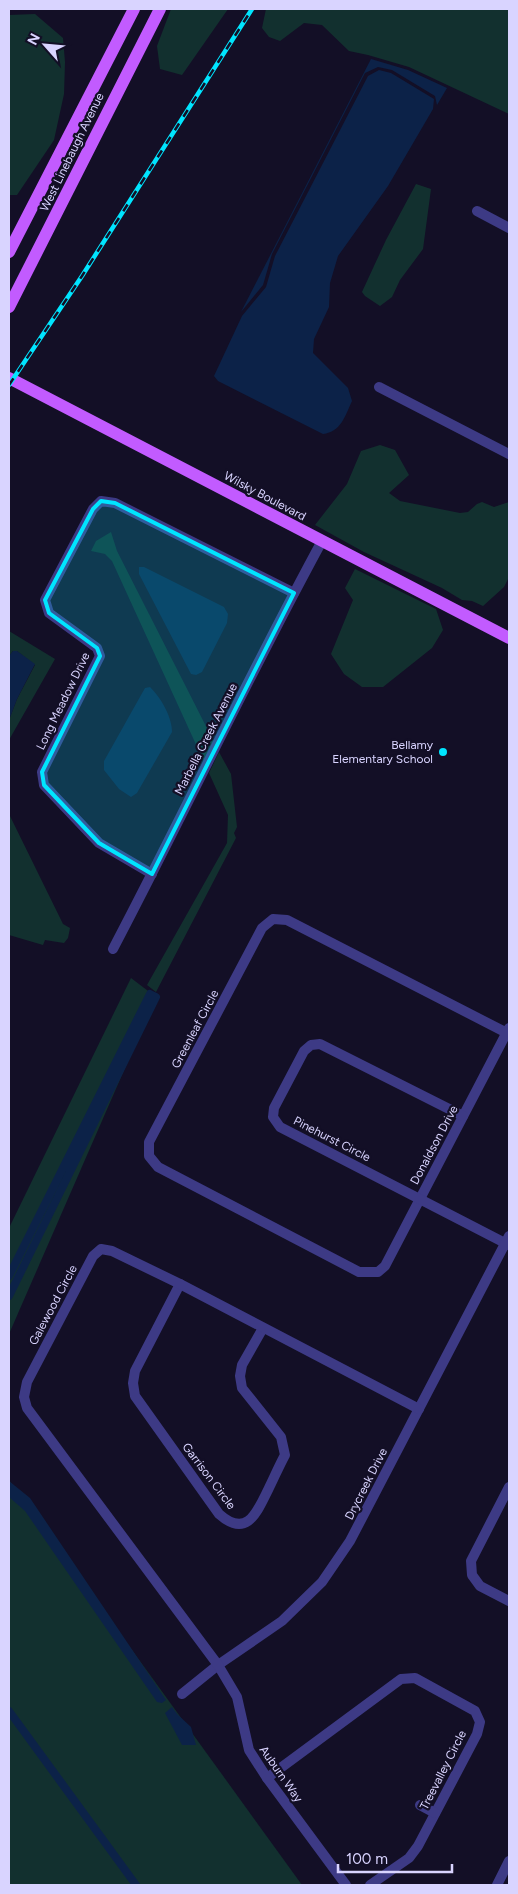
<svg xmlns="http://www.w3.org/2000/svg" width="518" height="1894" viewBox="0 0 518 1894" font-family="Figtree,sans-serif">
	<style>
		.green { fill: #12302f }
		.water { fill: #0c2248 }
		.lines { fill: none; stroke-linecap: round; stroke-linejoin: round }
		.canal { stroke: #0c2248; stroke-width: 8 }
		.minor { stroke: #3d3a85; stroke-width: 10 }
		.major { stroke: #c25bff; stroke-width: 12 }
		.rail-casing { stroke: #00e5ff; stroke-width: 4.5 }
		.rail { stroke: #130f26; stroke-width: 2.5; stroke-dasharray: 8; stroke-linecap: butt }
		.marked { fill: #00e5ff; fill-opacity: 0.2; stroke: #00e5ff; stroke-width: 4; stroke-linejoin: round }
		.poi-dot { fill: #00e5ff; stroke: #130f26; stroke-width: 2 }
		.labels { text-anchor: middle; dominant-baseline: central; stroke-width: 4.5; stroke-linejoin: round; paint-order: stroke }
		.street-label { font-size: 12px; fill: #d9d4ff; stroke: #130f26 }
		.poi-label { font-size: 12px; fill: #d9d4ff; stroke: #130f26; text-anchor: end }
	</style>
	<rect width="100%" height="100%" fill="#130f26"/>
	<!-- green -->
	<g class="green">
		<path d="M171,9H228L182,75L160,69L157,46Z"/>
		<path d="M266,9H509V114L409,67L368,55L349,51L322,25L304,23L280,41L269,37L262,28Z"/>
		<path d="M35,14L63,38L65,62L64,94L54,140L17,195H9V15Z"/>
		<path d="M416,184L431,189L423,249L400,280L392,297L380,306L365,296L362,292L386,240Z"/>
		<path d="M380,445L395,450L409,475L389,493L400,501L460,513L468,512L477,504L482,502L494,507L509,502V577L504,587L483,606L472,601L462,600L442,588L364,552L315,525L347,484L361,451Z"/>
		<path d="M111,532L117,551L214,742L204,762L112,561L105,554L91,551L96,541Z"/>
		<path d="M355,569L436,609L443,630L432,648L383,687H362L344,674L331,654L353,600L345,588Z"/>
		<path d="M9,631L55,659L9,740V720L17,699L35,665L17,651H13L9,656Z"/>
		<path d="M219,752L231,774L237,827L234,833L236,838L156,992L147,985L227,843L228,815L209,773Z"/>
		<path d="M9,814L63,924L70,928L68,938L64,943L45,940L43,945L9,935Z"/>
		<path d="M131,978L156,997L9,1334V1228Z"/>
		<path d="M9,1480L302,1885H9Z"/>
	</g>
	<!-- water -->
	<g class="water">
		<path d="M371,59L408,70L447,88L437,105L435,96L392,70L378,67L365,73L272,254L263,285L241,312Z"/>
		<path d="M379,70L391,73L434,99L433,109L388,186L338,256L330,283L329,307L314,339L313,353L348,388L352,401C345,416 341,432 323,434L218,381L214,376L242,316L266,287L275,256L368,76Z"/>
		<path d="M139,567H144L224,607L228,614L227,623L202,672L196,675L191,674L139,574Z"/>
		<path d="M13,651H17L35,664L17,699L9,720V656Z"/>
		<path d="M150,687C161,698 172,717 172,732L137,793L131,797L119,789L104,770V761L145,688Z"/>
		<path d="M9,1481L30,1498L166,1700L162,1703L157,1702L25,1511L9,1497Z"/>
		<path d="M172,1707L177,1714L191,1727L196,1745H182L165,1713Z"/>
	</g>
	<g class="lines">
		<!-- canal -->
		<g class="canal">
			<path d="M9,1276L150,994L156,997L9,1296"/>
			<path d="M9,1711L136,1885"/>
		</g>
		<!-- minor -->
		<g class="minor">
			<path d="M477,211L509,228"/>
			<path d="M379,387L509,454"/>
			<path d="M152,874L99,843L44,785L42,772L100,656L97,648L49,613L45,600L93,509L101,501L115,503L294,593"/>
			<path d="M113,949C184,814 249,675 322,541"/>
			<path d="M507,1033L287,920L273,919L262,928L149,1142V1156L158,1167L359,1272H378L385,1266L509,1028"/>
			<path d="M463,1116L320,1044L311,1045L304,1051L274,1108L273,1117L280,1127L509,1245"/>
			<path d="M180,1284L135,1371L133,1383L135,1396L219,1514C247,1539 257,1512 268,1490C274,1478 279,1466 285,1455L281,1437L242,1388L240,1376L242,1365L263,1328"/>
			<path d="M509,1487L471,1561L472,1575L480,1586L509,1601"/>
			<path d="M182,1694L218,1665L282,1621L322,1582L350,1541L509,1236"/>
			<path d="M267,1778L401,1679L415,1678L475,1711L480,1722L477,1734L418,1846L409,1858L370,1885"/>
			<path d="M420,1805L435,1813"/>
			<path d="M346,1885L267,1778L249,1750L237,1697L218,1665L27,1408L24,1397L27,1382L93,1256L101,1249L112,1251L180,1284L419,1409"/>
			<path d="M497,1885L509,1861"/>
		</g>
		<!-- major -->
		<g class="major">
			<path d="M9,252L134,9"/>
			<path d="M9,307L160,9"/>
			<path d="M9,378L509,638"/>
		</g>
		<!-- rail casing -->
		<g class="rail-casing">
			<path id="rail" d="M9,385L82,276L252,9"/>
		</g>
		<!-- rail -->
		<use href="#rail" class="rail"/>
	</g>
	<!-- marked area -->
	<path class="marked" d="M101,501L115,503L294,593L152,874L99,843L44,785L42,772L100,656L97,648L49,613L45,600L93,509Z"/>
	<!-- markers -->
	<circle class="poi-dot" cx="443" cy="752" r="5"/>
	<g class="labels">
		<!-- street labels -->
		<g class="street-label">
			<text transform="translate(72 152) rotate(-64)">West Linebaugh Avenue</text>
			<text transform="translate(265 496) rotate(28)">Wilsky Boulevard</text>
			<text transform="translate(63 701) rotate(-64)">Long Meadow Drive</text>
			<text transform="translate(206 739) rotate(-63)">Marbella Creek Avenue</text>
			<text transform="translate(195 1029) rotate(-62)">Greenleaf Circle</text>
			<text transform="translate(332 1139) rotate(27)">Pinehurst Circle</text>
			<text transform="translate(434 1145) rotate(-62)">Donaldson Drive</text>
			<text transform="translate(53 1305) rotate(-62)">Galewood Circle</text>
			<text transform="translate(209 1476) rotate(53)">Garrison Circle</text>
			<text transform="translate(366 1484) rotate(-63)">Drycreek Drive</text>
			<text transform="translate(443 1770) rotate(-63)">Treevalley Circle</text>
			<text transform="translate(281 1774) rotate(55)">Auburn Way</text>
		</g>
		<!-- poi labels -->
		<g class="poi-label">
			<text x="433" y="745">Bellamy<tspan x="433" dy="14">Elementary School</tspan></text>
		</g>
	</g>
	<!-- border -->
	<rect width="518" height="1894" fill="none" stroke="#d9d4ff" stroke-width="20"/>
	<!-- north arrow -->
	<g transform="translate(45 45) rotate(297)" stroke="#130f26" stroke-width="4" paint-order="stroke">
	<path d="M0-4L9 19L0 12L-9 19Z" fill="#d9d4ff"/>
	<text y="-8" font-size="14" font-weight="bold" text-anchor="middle" fill="#d9d4ff">N</text>
	</g>
	<!-- scale -->
	<path d="M338 1864v8h114v-8" fill="none" stroke="#d9d4ff" stroke-width="2.5"/>
	<text x="346" y="1864" font-size="15" fill="#d9d4ff" stroke="#130f26" stroke-width="4" paint-order="stroke">100 m</text>
</svg>
